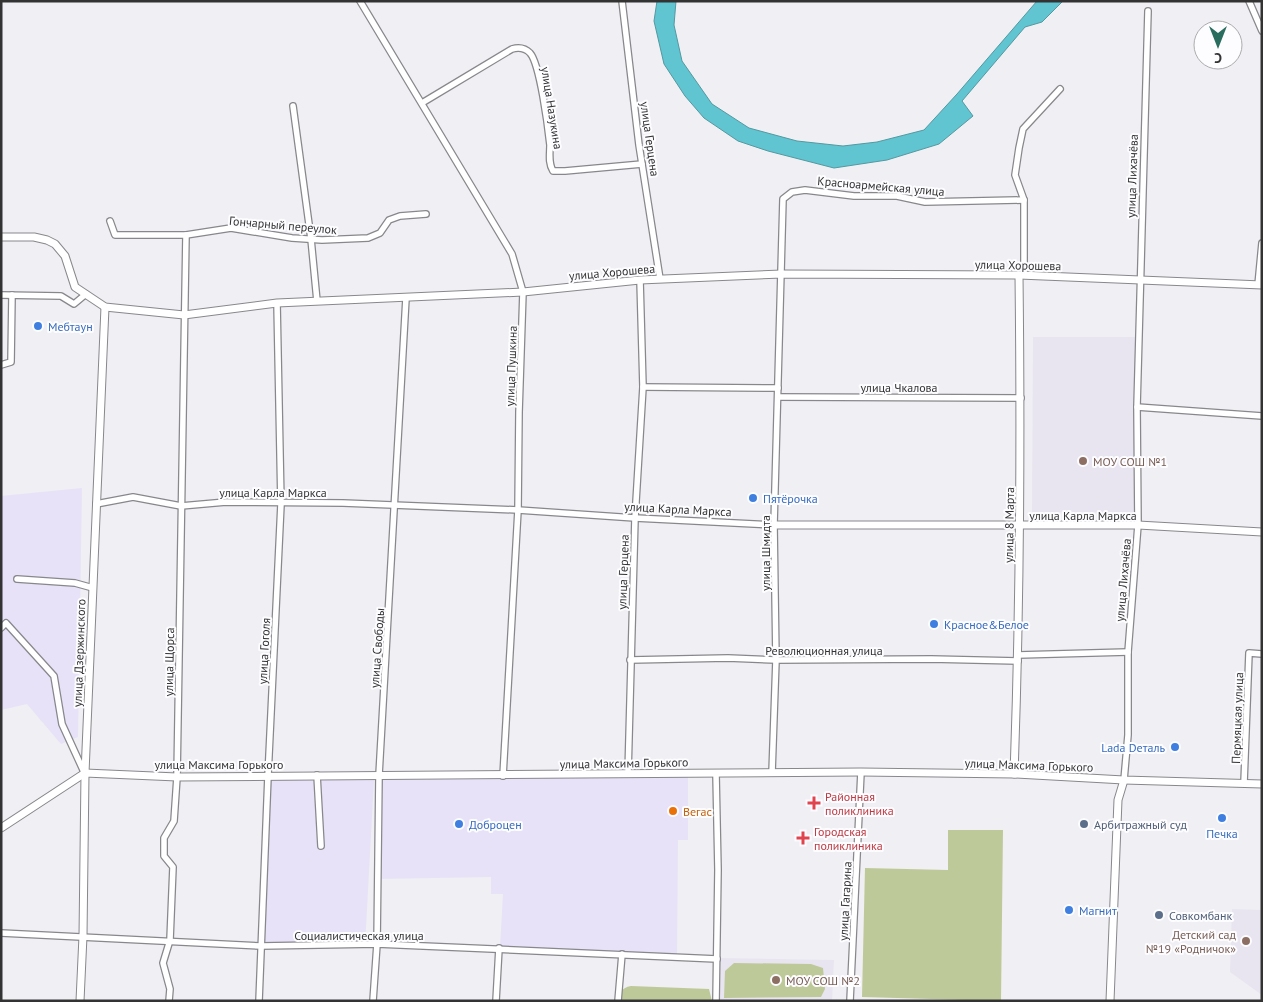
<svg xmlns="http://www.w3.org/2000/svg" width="1263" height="1002" viewBox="0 0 1263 1002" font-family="'PT Sans',sans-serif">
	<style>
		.industrial { fill: #e7e2f8 }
		.built { fill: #e8e5f1 }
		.green { fill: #bec999 }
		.water { fill: #60c5d0; stroke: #5299a1 }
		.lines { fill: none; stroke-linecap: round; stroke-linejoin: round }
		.minor-casing { stroke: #88878b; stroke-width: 8 }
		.tertiary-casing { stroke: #88878b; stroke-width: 9 }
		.minor { stroke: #fff; stroke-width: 5.5 }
		.tertiary { stroke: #fff; stroke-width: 7 }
		.shop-dot { fill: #3f7fe0; stroke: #fdfcff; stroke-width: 2 }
		.education-dot { fill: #8d6e63; stroke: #fdfcff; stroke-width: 2 }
		.health-dot { fill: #e0444e; stroke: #fdfcff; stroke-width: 2 }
		.food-dot { fill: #e8710a; stroke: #fdfcff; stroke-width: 2 }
		.service-dot { fill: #5c6f8a; stroke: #fdfcff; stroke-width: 2 }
		.labels { text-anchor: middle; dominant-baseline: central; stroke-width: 4; stroke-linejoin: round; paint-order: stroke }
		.street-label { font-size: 12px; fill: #333334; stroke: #fdfcff }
		.shop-label { font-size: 12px; fill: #366cbe; stroke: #fdfcff; text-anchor: start }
		.education-label { font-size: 12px; fill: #785e54; stroke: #fdfcff; text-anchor: start }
		.health-label { font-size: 12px; fill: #be3a42; stroke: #fdfcff; text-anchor: start }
		.food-label { font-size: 12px; fill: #c56008; stroke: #fdfcff; text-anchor: start }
		.service-label { font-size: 12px; fill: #4e5e75; stroke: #fdfcff; text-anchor: start }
	</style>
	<rect width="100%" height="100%" fill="#f0eff3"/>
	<!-- industrial -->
	<g class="industrial">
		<path d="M82,488L78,737L61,744L27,704L1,710V496Z"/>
		<path d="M688,777V840H678L677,955L500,948L503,894H491V877L377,879L380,779Z"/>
		<path d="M264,778L374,779L365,946L263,943Z"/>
	</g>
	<!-- built -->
	<g class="built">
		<path d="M1033,337H1135L1134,513L1032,512Z"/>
		<path d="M1232,909L1262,910V995L1230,972Z"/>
		<path d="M719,958L834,960L832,1001H718Z"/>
	</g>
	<!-- green -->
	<g class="green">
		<path d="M948,830H1003L1001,1001L862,997L865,868L948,870Z"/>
		<path d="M734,963L811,964L823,968L825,989L821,997L724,998L725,971Z"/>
		<path d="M631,986L709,989L712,1001H619C620,992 621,988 631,986Z"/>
	</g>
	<!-- water -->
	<path class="water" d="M657,1H676L674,25L682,61L712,104L749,128L797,141L843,146L877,142L924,130L957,94L1037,1H1063L1042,22L1025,27L962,101L973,116L939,144L887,160L834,168L768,151L738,141L704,118L685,96L664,64L654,21Z"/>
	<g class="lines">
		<!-- minor casing -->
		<g class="minor-casing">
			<g id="minor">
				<path d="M360,1L512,254L523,292L519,412L518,510L503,776"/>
				<path d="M622,1L639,145L660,279"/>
				<path d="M1249,1L1262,31"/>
				<path d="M422,103L512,49C519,47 525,48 530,53C540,64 548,127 550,145C550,154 548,163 553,171H565L642,164"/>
				<path d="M293,106L311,239L317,301"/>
				<path d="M110,221L115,235H186L231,228L292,238L322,240L368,238L380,233L389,220L400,216L426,214"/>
				<path d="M1024,275V200L1015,175L1019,148L1023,129L1060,89"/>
				<path d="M1258,285L1262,243"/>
				<path d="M1,295L61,296L74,304L86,294"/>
				<path d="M1,365L11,362L12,295"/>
				<path d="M643,387L778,388"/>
				<path d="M778,397L1021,398"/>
				<path d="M1137,407L1262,416"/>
				<path d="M96,504L133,497L181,506L226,502L343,503L518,510L635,518L774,525"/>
				<path d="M17,579L75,583L93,588"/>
				<path d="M1,628L6,623L54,676L62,724L84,772"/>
				<path d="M1018,655L1128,652"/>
				<path d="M630,660L728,658L776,660L931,659L1018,661"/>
				<path d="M772,773L776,660L774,525L783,199L792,192L805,190L854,196H897L925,202L1024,200"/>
				<path d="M628,774L635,518L643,387L640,280"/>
				<path d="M317,775L321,846"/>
				<path d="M1124,780L1128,735V652L1138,525L1137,407L1148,11"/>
				<path d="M1244,783L1249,653L1262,654"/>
				<path d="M1,933L261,946L377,944L717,959"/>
				<path d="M169,1001L170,989L163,963L170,940L173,867L164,856V838L174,821L177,777L186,235"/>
				<path d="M259,1001L268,776L281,504L277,303"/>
				<path d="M373,1001L377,944L379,775L406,298"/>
				<path d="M496,1001L499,948"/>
				<path d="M618,1001L622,954"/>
				<path d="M716,1001L718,870L716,774"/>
				<path d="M850,1001L861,772"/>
			</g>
		</g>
		<!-- tertiary casing -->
		<g class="tertiary-casing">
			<g id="tertiary">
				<path d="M1,237H34L47,240L55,244L65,256L75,287L105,307L184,315L277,303L523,292L640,280L782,274L1019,275L1262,285"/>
				<path d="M774,525H1138L1262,532"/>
				<path d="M1014,774C1020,608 1021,442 1019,275"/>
				<path d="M1,828L85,773L177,777L861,772L1014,774L1124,780L1262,784"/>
				<path d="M80,1001L83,936L85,773L105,307"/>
				<path d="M1110,1001L1118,800L1124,780"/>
			</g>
		</g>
		<!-- minor -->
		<use href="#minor" class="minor"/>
		<!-- tertiary -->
		<use href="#tertiary" class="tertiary"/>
	</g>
	<!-- markers -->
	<g class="shop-dot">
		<circle cx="38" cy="326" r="5"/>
		<circle cx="753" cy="498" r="5"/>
		<circle cx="934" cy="624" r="5"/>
		<circle cx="1175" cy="747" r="5"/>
		<circle cx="1222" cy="818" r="5"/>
		<circle cx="459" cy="824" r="5"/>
		<circle cx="1069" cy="910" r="5"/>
	</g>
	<g class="education-dot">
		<circle cx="1083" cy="461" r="5"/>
		<circle cx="1246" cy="941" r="5"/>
		<circle cx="776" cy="980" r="5"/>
	</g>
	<g class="health-dot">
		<path d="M811.5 795.5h5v5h5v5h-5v5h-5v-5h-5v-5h5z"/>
		<path d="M800.5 830.5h5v5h5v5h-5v5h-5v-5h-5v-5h5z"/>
	</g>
	<circle class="food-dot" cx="673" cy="811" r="5"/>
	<g class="service-dot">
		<circle cx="1084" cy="824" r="5"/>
		<circle cx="1159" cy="915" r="5"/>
	</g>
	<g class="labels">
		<!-- street labels -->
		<g class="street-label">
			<text transform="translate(552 108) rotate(81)">улица Назукина</text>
			<text transform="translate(650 139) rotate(82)">улица Герцена</text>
			<text transform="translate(1132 176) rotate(-88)">улица Лихачёва</text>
			<text transform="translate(881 186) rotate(5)">Красноармейская улица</text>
			<text transform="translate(283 225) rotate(5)">Гончарный переулок</text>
			<text transform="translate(1018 265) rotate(1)">улица Хорошева</text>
			<text transform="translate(612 272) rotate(-5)">улица Хорошева</text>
			<text transform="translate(511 366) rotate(-88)">улица Пушкина</text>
			<text x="899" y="387">улица Чкалова</text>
			<text x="273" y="492">улица Карла Маркса</text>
			<text transform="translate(678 509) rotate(3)">улица Карла Маркса</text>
			<text x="1083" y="515">улица Карла Маркса</text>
			<text transform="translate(1009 525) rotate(-89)">улица 8 Марта</text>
			<text transform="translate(765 553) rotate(-90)">улица Шмидта</text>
			<text transform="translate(623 572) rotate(-88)">улица Герцена</text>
			<text transform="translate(1123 580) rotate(-85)">улица Лихачёва</text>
			<text transform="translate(377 648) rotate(-86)">улица Свободы</text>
			<text x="824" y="650">Революционная улица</text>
			<text transform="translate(264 651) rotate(-87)">улица Гоголя</text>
			<text transform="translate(79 653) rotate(-88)">улица Дзержинского</text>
			<text transform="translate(169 662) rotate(-89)">улица Щорса</text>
			<text transform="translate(1237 718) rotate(-88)">Пермяцкая улица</text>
			<text transform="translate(624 763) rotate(-1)">улица Максима Горького</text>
			<text x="219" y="764">улица Максима Горького</text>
			<text transform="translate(1029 765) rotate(2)">улица Максима Горького</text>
			<text transform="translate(845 901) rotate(-87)">улица Гагарина</text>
			<text x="359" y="935">Социалистическая улица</text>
		</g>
		<!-- shop labels -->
		<g class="shop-label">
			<text x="48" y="326">Мебтаун</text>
			<text x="763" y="498">Пятёрочка</text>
			<text x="944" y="624">Красное&amp;Белое</text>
			<text x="1165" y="747" text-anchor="end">Lada Dеталь</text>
			<text x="469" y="824">Доброцен</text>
			<text x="1222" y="833" text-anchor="middle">Печка</text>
			<text x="1079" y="910">Магнит</text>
		</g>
		<!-- education labels -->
		<g class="education-label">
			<text x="1093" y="461">МОУ СОШ №1</text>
			<text x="1236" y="934" text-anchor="end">Детский сад<tspan x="1236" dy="14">№19 «Родничок»</tspan></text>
			<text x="786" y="980">МОУ СОШ №2</text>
		</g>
		<!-- health labels -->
		<g class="health-label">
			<text x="825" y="796">Районная<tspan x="825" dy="14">поликлиника</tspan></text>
			<text x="814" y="831">Городская<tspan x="814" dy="14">поликлиника</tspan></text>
		</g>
		<!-- food labels -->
		<g class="food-label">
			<text x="683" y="811">Вегас</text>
		</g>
		<!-- service labels -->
		<g class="service-label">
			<text x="1094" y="824">Арбитражный суд</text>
			<text x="1169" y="915">Совкомбанк</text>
		</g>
	</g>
	<!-- border -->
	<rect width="1263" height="1002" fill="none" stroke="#333334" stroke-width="5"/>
	<!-- north arrow -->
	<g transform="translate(1218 45) rotate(180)"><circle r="24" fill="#fdfcff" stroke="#acacae"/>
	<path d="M0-4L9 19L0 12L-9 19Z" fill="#296d5f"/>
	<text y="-8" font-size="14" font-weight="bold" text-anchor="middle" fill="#333334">С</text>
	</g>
</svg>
